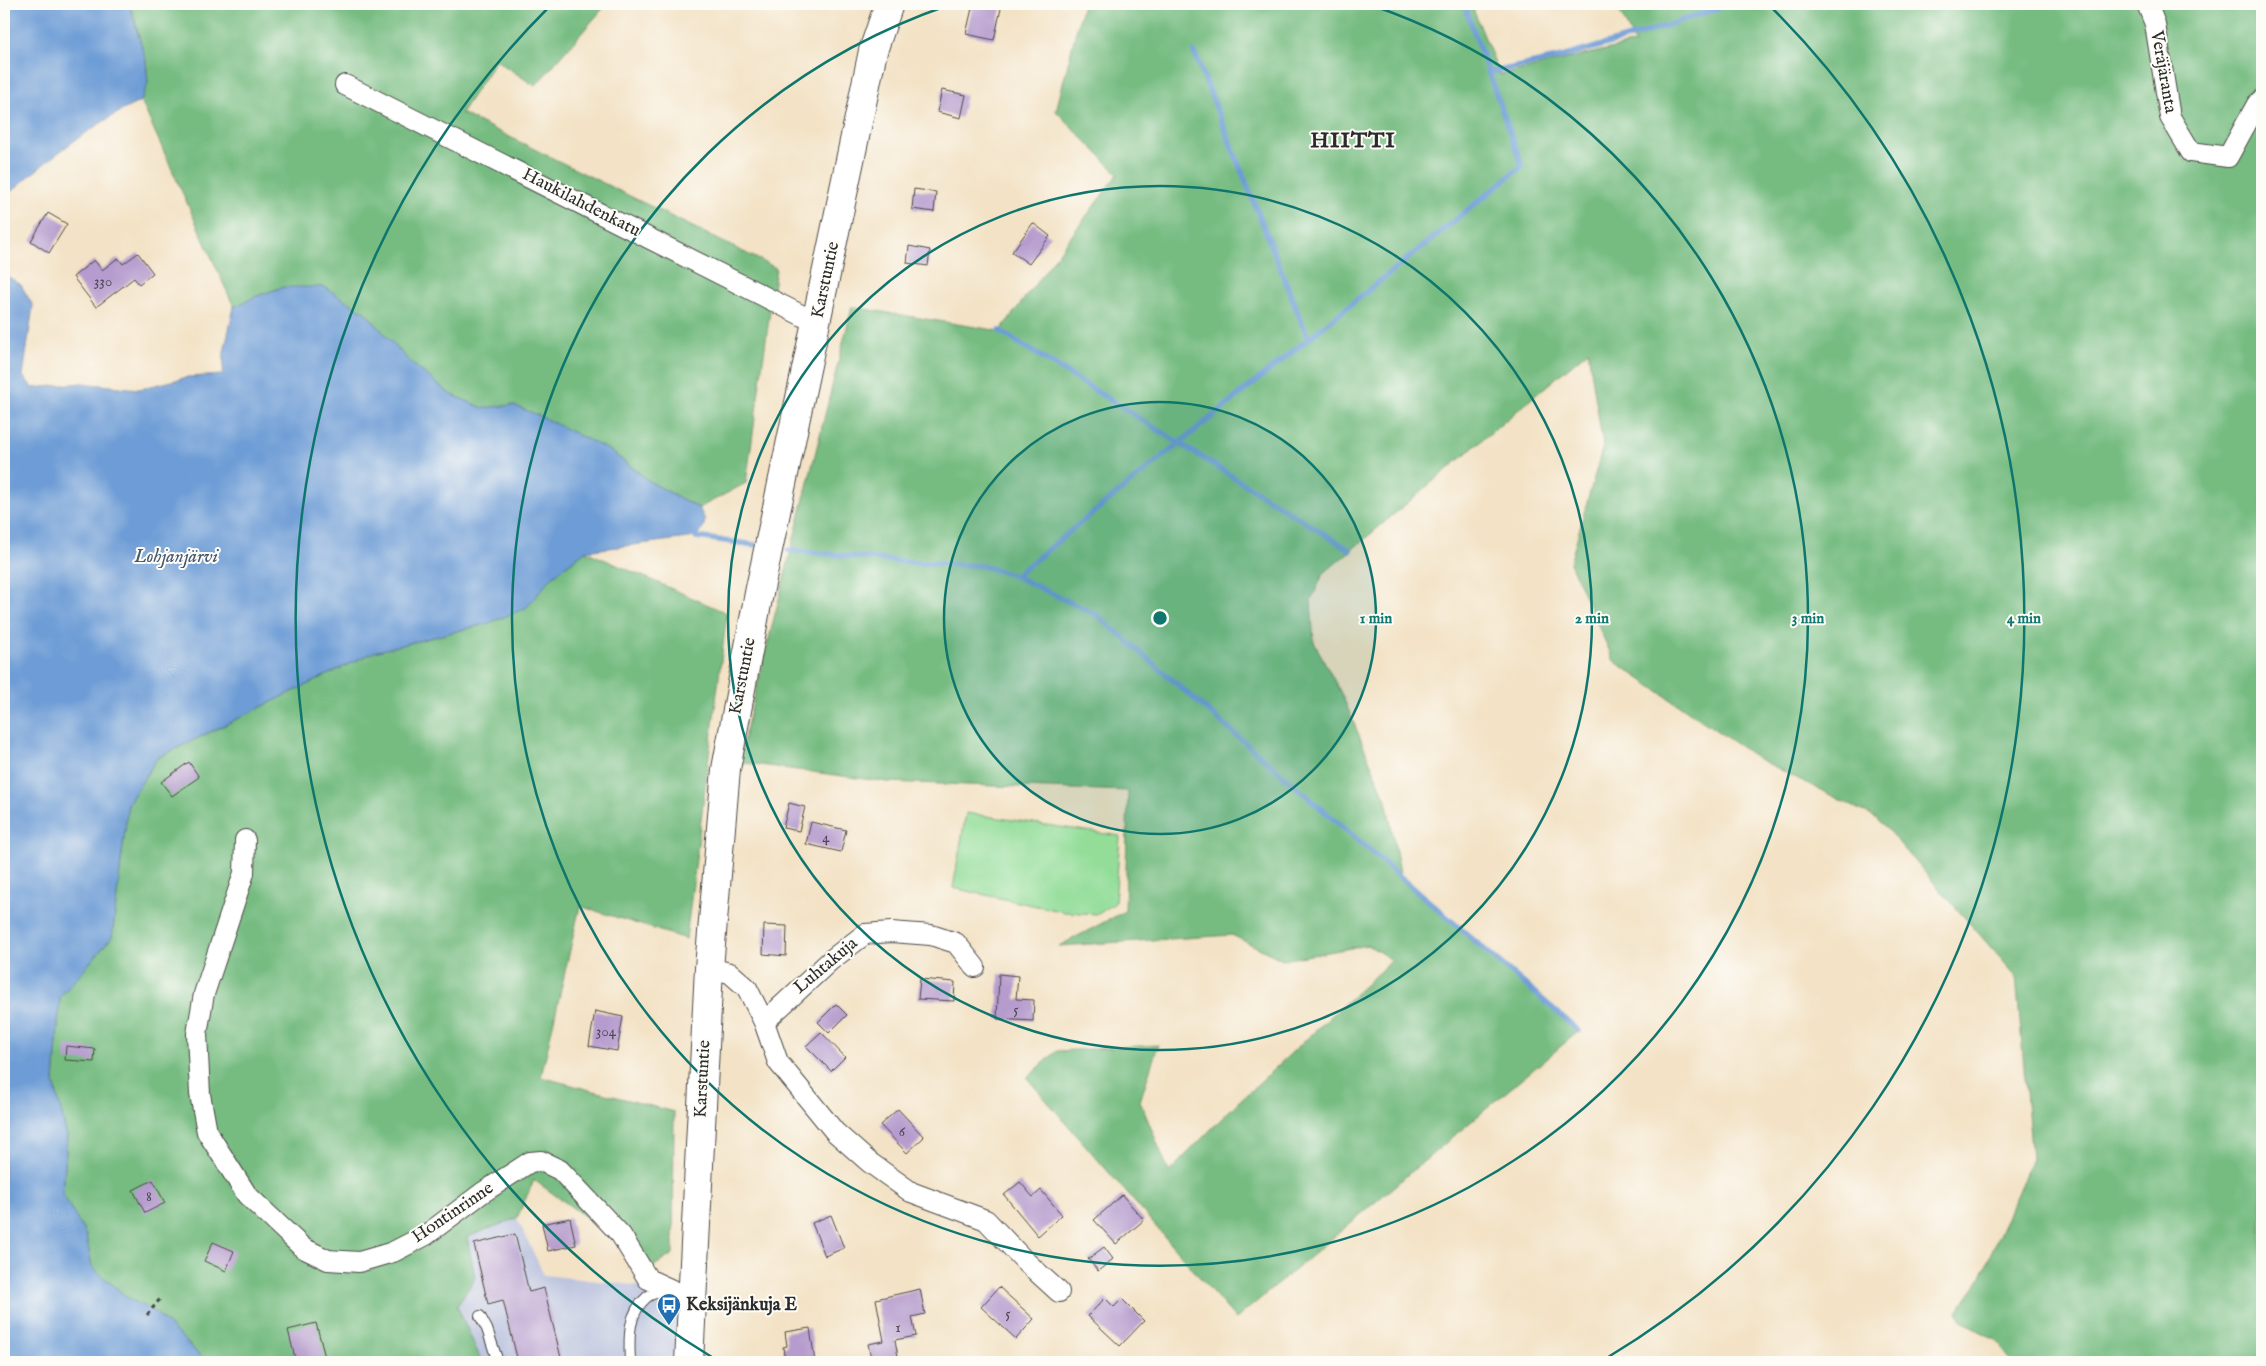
<svg xmlns="http://www.w3.org/2000/svg" width="2266" height="1366" viewBox="0 0 2266 1366" font-family="'IM FELL English',serif">
	<style>
		.industrial { fill: #bbc3de }
		.green { fill: #93dd99; stroke: #5f8462 }
		.forest { fill: #76bc81; stroke: #507456 }
		.water { fill: #6d9cd6; stroke: #4c6480 }
		.lines { fill: none; stroke-linecap: round; stroke-linejoin: round }
		.stream { stroke: #6d9cd6; stroke-width: 5.5 }
		.building { fill: #b69cce }
		.lane-casing { stroke: #494642; stroke-width: 12 }
		.street-casing { stroke: #494642; stroke-width: 22 }
		.secondary-casing { stroke: #494642; stroke-width: 30 }
		.path { stroke: #494642; stroke-width: 3; stroke-dasharray: 4 4; stroke-linecap: butt }
		.lane { stroke: #fff; stroke-width: 10 }
		.street { stroke: #fff; stroke-width: 20 }
		.secondary { stroke: #fff; stroke-width: 28 }
		.ring { fill: none; stroke: #0f766e; stroke-width: 2.5 }
		.labels { text-anchor: middle; dominant-baseline: central; stroke-width: 4; stroke-linejoin: round; paint-order: stroke }
		.number-label { font-size: 15px; fill: #4e4754 }
		.street-label { font-size: 18px; fill: #2b2b2b; stroke: #fdfcf7 }
		.poi-label { font-size: 18px; font-weight: bold; fill: #2b2b2b; stroke: #fdfcf7; text-anchor: start }
		.water-label { font-size: 19px; font-style: italic; fill: #45586f; stroke: #fdfcf7 }
		.district-label { font-size: 22px; font-weight: bold; letter-spacing: 1px; fill: #2b2b2b; stroke: #fdfcf7 }
		.centre { fill: #0f766e; stroke: #fdfcf7; stroke-width: 2.5 }
		.ring-label { font-size: 15px; text-anchor: middle; font-weight: bold; fill: #0f766e; stroke: #fdfcf7; stroke-width: 4; stroke-linejoin: round; paint-order: stroke }
	</style>
	<rect width="100%" height="100%" fill="#fdfcf7"/>
	<filter id="ink" filterUnits="userSpaceOnUse"><feTurbulence type="fractalNoise" baseFrequency=".02" numOctaves="2"/><feDisplacementMap in="SourceGraphic" scale="10" xChannelSelector="R" yChannelSelector="G"/><feConvolveMatrix kernelMatrix="1 2 1 2 8 2 1 2 1" color-interpolation-filters="sRGB"/></filter>
	<filter id="wash" filterUnits="userSpaceOnUse"><feTurbulence type="fractalNoise" baseFrequency=".0096" numOctaves="4" result="noise"/><feDisplacementMap in="SourceGraphic" scale="20" xChannelSelector="R" yChannelSelector="G"/><feGaussianBlur stdDeviation="1.12" result="paint"/><feColorMatrix in="noise" values="0 0 0 0 0 0 0 0 0 0 0 0 0 0 0 0 0 1.4 0 .05"/><feComposite in="paint" operator="in"/></filter>
	<g filter="url(#wash)">
		<rect width="100%" height="100%" fill="#f3e2c5"/>
		<!-- industrial -->
		<path class="industrial" d="M517,1218L544,1275L670,1289L692,1306L689,1362H482L457,1306L475,1278L466,1236Z"/>
		<!-- green -->
		<path class="green" d="M966,813L1120,836L1115,903L1098,914L1065,912L953,888Z"/>
		<!-- forest -->
		<g class="forest">
			<path d="M129,4H607L535,86L496,60L461,113L776,268L746,483L699,508L652,483L609,450L513,405L483,408L450,394L410,362L365,312L283,287L257,296L234,307L141,101L148,83L135,19Z"/>
			<path d="M1083,4H1471L1500,75L1635,43L1616,4H2262V1362H2012L1995,1339L1964,1322L1957,1312L1980,1279L2032,1159L2016,976L1878,819L1757,758L1614,661L1570,563L1603,446L1588,351L1323,574L1311,601L1314,642L1343,697L1386,800L1401,877L1579,1031L1236,1319L1027,1078L1057,1051L1158,1045L1140,1101L1169,1172L1234,1106L1392,960L1368,945L1283,960L1232,935L1059,946L1125,911L1128,791L887,782L738,762L852,307L1000,331L1118,174L1056,111Z"/>
			<path d="M585,551L727,613L686,939L580,906L541,1077L674,1112L673,1254L654,1266L534,1180L517,1218L467,1237L475,1278L457,1306L482,1362H207L155,1312L128,1298L92,1267L86,1235L63,1195L67,1136L54,1082L60,997L112,937L128,804L157,758L374,652L489,623L525,608L551,578Z"/>
		</g>
		<!-- water -->
		<g class="water">
			<path d="M4,4H129L146,60L148,83L141,101C90,125 46,161 4,198Z"/>
			<path d="M4,274L21,285L33,306L23,376L33,388L82,383L139,389L188,377L223,375L224,352L234,307L257,296L283,287H324L365,312L410,362L450,394L483,408L513,405L538,415L609,450L652,483L699,508L705,520L703,529L696,537L585,551L551,578L526,608L489,623L374,652L157,758L128,804L112,937L60,997L54,1082L67,1136L63,1195L86,1235L92,1267L128,1298L155,1312L207,1362H4Z"/>
		</g>
		<g class="lines">
			<!-- stream -->
			<g class="stream">
				<path d="M1194,52L1308,338"/>
				<path d="M1489,73L1562,57L1651,31L1730,4"/>
				<path d="M1000,331L1350,550"/>
				<path d="M696,537L755,545"/>
				<path d="M788,550L907,562L983,566L1015,576L1097,615L1579,1031"/>
				<path d="M1015,576L1522,166L1464,4"/>
			</g>
		</g>
		<g id="blocks">
			<!-- building -->
			<g class="building">
				<path d="M973,4H1002L994,40L966,34Z"/>
				<path d="M942,90L966,95L961,118L937,112Z"/>
				<path d="M914,189L936,192L934,212L912,209Z"/>
				<path d="M48,213L67,224L49,253L31,241Z"/>
				<path d="M1033,223L1050,236L1029,264L1012,252Z"/>
				<path d="M909,246L930,250L928,266L907,263Z"/>
				<path d="M138,253L153,273L139,284L134,278L96,307L73,277L94,260L102,270L118,258L123,264Z"/>
				<path d="M189,762L199,777L172,796L161,782Z"/>
				<path d="M789,803L805,807L799,831L783,828Z"/>
				<path d="M811,822L846,830L841,852L806,844Z"/>
				<path d="M764,925L787,926L786,956L763,954Z"/>
				<path d="M999,974L1018,976L1016,999L1034,1000L1033,1021L997,1019Z"/>
				<path d="M920,979L955,982L954,1001L918,999Z"/>
				<path d="M836,1004L847,1015L829,1033L818,1022Z"/>
				<path d="M595,1011L623,1017L617,1051L589,1046Z"/>
				<path d="M821,1032L845,1057L831,1071L806,1046Z"/>
				<path d="M66,1046L95,1049L94,1062L65,1060Z"/>
				<path d="M898,1109L924,1137L907,1153L880,1125Z"/>
				<path d="M153,1180L165,1203L145,1213L133,1190Z"/>
				<path d="M1020,1182L1033,1197L1041,1190L1062,1215L1038,1236L1004,1195Z"/>
				<path d="M1122,1195L1144,1220L1116,1244L1094,1220Z"/>
				<path d="M831,1215L844,1248L825,1256L812,1223Z"/>
				<path d="M570,1218L576,1245L548,1251L542,1224Z"/>
				<path d="M515,1234L529,1292L544,1288L562,1362H518L503,1300L488,1304L474,1244Z"/>
				<path d="M213,1242L234,1251L226,1271L204,1261Z"/>
				<path d="M1104,1247L1113,1259L1098,1271L1088,1259Z"/>
				<path d="M999,1287L1034,1319L1016,1339L981,1307Z"/>
				<path d="M920,1289L925,1314L912,1317L916,1336L895,1340L899,1362H872L868,1344L884,1341L876,1299Z"/>
				<path d="M1105,1298L1114,1307L1122,1299L1144,1321L1120,1346L1088,1316Z"/>
				<path d="M316,1323L325,1357L296,1362L288,1330Z"/>
				<path d="M810,1328L815,1362H785L783,1347L787,1346L785,1332Z"/>
			</g>
		</g>
	</g>
	<g filter="url(#ink)">
		<use href="#blocks" fill-opacity="0" stroke="#494642" stroke-width="1"/>
		<g class="lines">
			<!-- lane casing -->
			<g class="lane-casing">
				<g id="lane">
					<path d="M480,1316L487,1329L498,1362"/>
					<path d="M630,1362C629,1339 627,1314 647,1297C652,1293 662,1291 669,1289"/>
				</g>
			</g>
			<!-- street casing -->
			<g class="street-casing">
				<g id="street">
					<path d="M2147,4L2155,24L2170,117L2191,152L2228,157L2257,104L2262,100"/>
					<path d="M345,85L817,323"/>
					<path d="M245,840L244,873L204,994L197,1034L200,1094L207,1132L247,1195L303,1248L328,1260L359,1262L393,1252L426,1235L482,1193L530,1162L541,1161L560,1170L621,1235L648,1279L670,1289L692,1306"/>
					<path d="M709,968L730,973L747,988L764,1022L778,1062L835,1132L869,1162L911,1192L986,1220L1025,1261L1059,1292"/>
					<path d="M764,1022L831,960L865,934L891,932L931,935L956,943L975,967"/>
				</g>
			</g>
			<!-- secondary casing -->
			<g class="secondary-casing">
				<path id="secondary" d="M689,1362L709,968L726,769L759,593L873,51L889,4"/>
			</g>
			<!-- path -->
			<path class="path" d="M147,1315L160,1299"/>
			<!-- lane -->
			<use href="#lane" class="lane"/>
			<!-- street -->
			<use href="#street" class="street"/>
			<!-- secondary -->
			<use href="#secondary" class="secondary"/>
		</g>
	</g>
	<!-- distance rings -->
	<circle cx="1160" cy="618" r="216" fill="#0f766e" fill-opacity=".12"/>
	<g class="ring">
		<circle cx="1160" cy="618" r="216"/>
		<circle cx="1160" cy="618" r="432"/>
		<path d="M1371 5A648 648 0 1 1 949 5"/>
		<path d="M715 1359A864 864 0 0 1 549 7M1771 7A864 864 0 0 1 1605 1359"/>
	</g>
	<!-- icons -->
	<defs>
		<g id="bus-pin" transform="scale(1.25)"><path d="M0 17L-7.5 6A9.5 9.5 0 1 1 7.5 6Z" fill="#1f6fb2" stroke="#fdfcf7"/><path d="M-5-6H5V4H4V6H2V4H-2V6H-4V4H-5ZM-3.5-4V0h7V-4ZM-3.5 1.2v1.5H-2V1.2ZM2 1.2v1.5H3.5V1.2Z" fill="#fff"/></g>
	</defs>
	<g fill-rule="evenodd">
		<use href="#bus-pin" x="669" y="1305"/>
	</g>
	<g class="labels">
		<!-- number labels -->
		<g class="number-label">
			<text x="103" y="281">330</text>
			<text x="826" y="837">4</text>
			<text x="1016" y="1009">5</text>
			<text x="606" y="1031">304</text>
			<text x="902" y="1131">6</text>
			<text x="149" y="1196">8</text>
			<text x="1008" y="1313">5</text>
			<text x="898" y="1327">1</text>
		</g>
		<!-- street labels -->
		<g class="street-label">
			<text transform="translate(2163 72) rotate(80)">Veräjäranta</text>
			<text transform="translate(581 203) rotate(27)">Haukilahdenkatu</text>
			<text transform="translate(826 280) rotate(-78)">Karstuntie</text>
			<text transform="translate(743 676) rotate(-79)">Karstuntie</text>
			<text transform="translate(826 966) rotate(-40)">Luhtakuja</text>
			<text transform="translate(703 1079) rotate(-87)">Karstuntie</text>
			<text transform="translate(453 1213) rotate(-34)">Hontinrinne</text>
		</g>
		<!-- poi labels -->
		<g class="poi-label">
			<text x="686" y="1305">Keksijänkuja E</text>
		</g>
		<!-- water labels -->
		<g class="water-label">
			<text x="176" y="557">Lohjanjärvi</text>
		</g>
		<!-- district labels -->
		<g class="district-label">
			<text x="1353" y="141">HIITTI</text>
		</g>
	</g>
	<circle cx="1160" cy="618" r="8" class="centre"/>
	<g class="ring-label">
		<text x="1376" y="623">1 min</text>
		<text x="1592" y="623">2 min</text>
		<text x="1808" y="623">3 min</text>
		<text x="2024" y="623">4 min</text>
	</g>
	<!-- margin -->
	<rect width="2266" height="1366" fill="none" stroke="#fdfcf7" stroke-width="20"/>
</svg>
